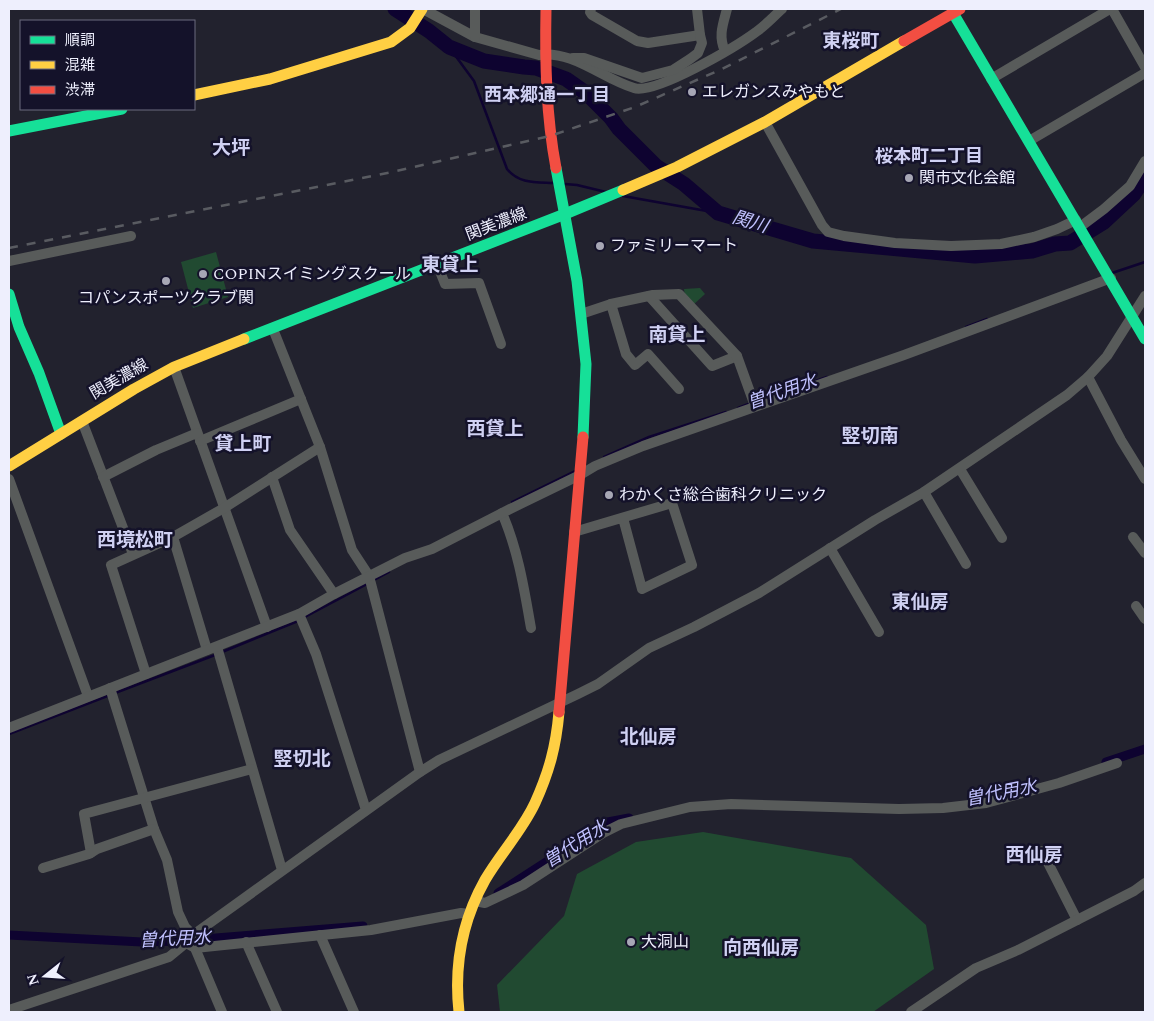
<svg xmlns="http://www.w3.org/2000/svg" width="1154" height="1021" viewBox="0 0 1154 1021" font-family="Spectral,'Noto Sans JP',serif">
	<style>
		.green { fill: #214a31 }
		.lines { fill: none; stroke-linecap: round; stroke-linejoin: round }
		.stream { stroke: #0e0330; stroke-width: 2.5 }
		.canal { stroke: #0e0330; stroke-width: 9 }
		.river { stroke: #0e0330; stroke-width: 15 }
		.street { stroke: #585b5a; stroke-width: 10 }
		.fast { stroke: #16e098; stroke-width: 11 }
		.slow { stroke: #ffcf43; stroke-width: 11 }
		.jam { stroke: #f24e42; stroke-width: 11 }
		.rail { stroke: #595b61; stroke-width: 2.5; stroke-dasharray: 9 9; stroke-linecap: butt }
		.poi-dot { fill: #a7a7b5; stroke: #14122a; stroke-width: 2 }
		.labels { text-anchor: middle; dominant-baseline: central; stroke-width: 5; stroke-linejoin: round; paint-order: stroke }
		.poi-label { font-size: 16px; fill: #eeeffd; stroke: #14122a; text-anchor: start }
		.street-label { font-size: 16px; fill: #eeeffd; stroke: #14122a }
		.neighbourhood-label { font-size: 18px; font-weight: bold; fill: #d0d1f3; stroke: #14122a }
		.water-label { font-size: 18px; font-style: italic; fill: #c0c1fe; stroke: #14122a }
		.quarter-label { font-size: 19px; font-weight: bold; fill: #d0d1f3; stroke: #14122a }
	</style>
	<rect width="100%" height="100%" fill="#22222e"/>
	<!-- green -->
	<g class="green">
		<path d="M216,252L228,297L193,308L181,262Z"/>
		<path d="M700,288L705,294L692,306L685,297L684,289Z"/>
		<path d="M703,832L851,858L926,925L934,969L873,1012H500L497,985L564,916L577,874L636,842Z"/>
	</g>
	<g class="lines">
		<!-- stream -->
		<g class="stream">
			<path d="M449,47L474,81L507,169C519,184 536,182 554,183"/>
			<path d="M565,184L577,185L606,192"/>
			<path d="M623,196L718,213"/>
			<path d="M1112,273L1145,262"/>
			<path d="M966,327L987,319"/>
			<path d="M757,401L827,377"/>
			<path d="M738,408L751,403"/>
			<path d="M604,457L649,437L726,412"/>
			<path d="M512,502L577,470"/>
			<path d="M374,580L389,572"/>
			<path d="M303,618L369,583"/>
			<path d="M222,652L298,621"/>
			<path d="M115,693L215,655"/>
			<path d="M9,734L110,695"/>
		</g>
		<!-- canal -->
		<g class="canal">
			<path d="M1106,762L1145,749"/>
			<path d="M498,893L608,822L629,818"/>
			<path d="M9,935L142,942L179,941L363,926"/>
		</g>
		<!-- river -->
		<path class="river" d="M395,9L429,31L449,47L484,61L524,67L536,68L566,79L586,93L611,118L619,129L656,166L684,184L718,213L813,241L975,256L1032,251L1055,244L1070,243L1104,222L1134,194L1145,177"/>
		<!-- street -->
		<g class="street">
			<path d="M423,9L475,37L539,55C573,50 603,79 634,88C655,95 737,46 756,32C766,25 774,16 782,9"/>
			<path d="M475,9V37"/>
			<path d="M591,9L590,12L592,15L637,41L648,43L700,35L697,9"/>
			<path d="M1112,9L1145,67"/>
			<path d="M725,51C718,36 723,24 727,9"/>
			<path d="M573,58H584L642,78L673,70L690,59L698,53L702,43L700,35"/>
			<path d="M991,79L1110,9"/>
			<path d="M765,122L822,225L828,232L844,236L895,243L951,246L1001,244L1034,237L1057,229L1076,220"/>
			<path d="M1029,141L1145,73"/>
			<path d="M1080,227L1104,209L1130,186L1145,161"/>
			<path d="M9,261L131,236"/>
			<path d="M437,264L445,284L479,283L501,344"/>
			<path d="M649,296L712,366L737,356"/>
			<path d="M611,304L653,295L679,294L737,356L755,406"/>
			<path d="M581,314L611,304L626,354L635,365L648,354L679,389"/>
			<path d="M273,329L320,447L352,550L369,576L420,772"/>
			<path d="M174,367L267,627"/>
			<path d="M1088,377L1121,440L1145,479"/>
			<path d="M82,421L133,554"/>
			<path d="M200,441L301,399"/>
			<path d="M960,469L1002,538"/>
			<path d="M103,477L156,450L197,433"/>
			<path d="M272,477L290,530L334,594"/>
			<path d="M9,479L88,696"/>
			<path d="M924,492L966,564"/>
			<path d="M502,513C518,550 524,588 531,628"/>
			<path d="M574,532L672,503L692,565L642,589L623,518"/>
			<path d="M173,537L207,650"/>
			<path d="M1133,537L1145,553"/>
			<path d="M830,548L879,632"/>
			<path d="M1136,606L1145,619"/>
			<path d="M299,614L316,654L366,810"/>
			<path d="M217,647L282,870"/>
			<path d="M146,674L111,565L173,537L224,508L320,447"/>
			<path d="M110,688L154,829L167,860L178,912L185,927L193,935"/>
			<path d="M9,728L299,614L334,594L405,558L432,549L510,509L580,475L595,466L643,446L904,355L1111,278"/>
			<path d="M1042,851L1077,920"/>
			<path d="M91,853L84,814L252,769"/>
			<path d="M43,868L89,854L97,849L154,829"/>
			<path d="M475,901L485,903L523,885L603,833L621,824L690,807L731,804L899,809L943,808L986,803L1059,783L1117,763"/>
			<path d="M320,935L354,1012"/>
			<path d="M246,942L277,1012"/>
			<path d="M186,943L195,948L371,930L461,913L469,914"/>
			<path d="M195,948L222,1012"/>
			<path d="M9,1010L169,957L186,943L193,935L420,772L439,760L578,694L598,684L649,648L694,627L759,593L875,520L924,492L1067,395L1088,377L1107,356L1145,296"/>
			<path d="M911,1012L976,968L1018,950L1134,891L1145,883"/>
		</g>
		<!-- fast -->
		<g class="fast">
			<path d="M953,13L1145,339"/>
			<path d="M9,131L122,109"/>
			<path d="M556,168L577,281L586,364L583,437"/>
			<path d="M9,294L19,327L39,373L61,434"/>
			<path d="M244,339L565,214L623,190"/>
		</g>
		<!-- slow -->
		<g class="slow">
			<path d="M194,95L270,79L391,42L410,28L422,9"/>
			<path d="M623,190L677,167L765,122L904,41"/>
			<path d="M9,466L134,389L174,367L244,339"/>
			<path d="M459,1012C454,966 462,921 485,880C500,854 522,831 535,803C549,772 556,747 559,712"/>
		</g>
		<!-- jam -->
		<g class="jam">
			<path d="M546,9C545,62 546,115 556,168"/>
			<path d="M904,41L960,9"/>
			<path d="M559,712L583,437"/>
		</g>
		<!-- rail -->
		<path class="rail" d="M9,248L392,172L550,136L635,107L722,69L841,9"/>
	</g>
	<!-- markers -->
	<g class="poi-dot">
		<circle cx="692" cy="92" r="5"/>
		<circle cx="909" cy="178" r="5"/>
		<circle cx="600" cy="246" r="5"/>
		<circle cx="203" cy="274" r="5"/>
		<circle cx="166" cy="281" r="5"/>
		<circle cx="609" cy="495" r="5"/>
		<circle cx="631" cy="942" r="5"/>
	</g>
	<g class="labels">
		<!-- poi labels -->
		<g class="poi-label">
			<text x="702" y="92">エレガンスみやもと</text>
			<text x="919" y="178">関市文化会館</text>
			<text x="610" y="246">ファミリーマート</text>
			<text x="213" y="274">COPINスイミングスクール</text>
			<text x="166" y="298" text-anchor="middle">コパンスポーツクラブ関</text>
			<text x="619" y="495">わかくさ総合歯科クリニック</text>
			<text x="641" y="942">大洞山</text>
		</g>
		<!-- street labels -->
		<g class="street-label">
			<text transform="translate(496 224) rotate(-21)">関美濃線</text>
			<text transform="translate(119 379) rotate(-30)">関美濃線</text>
		</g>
		<!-- neighbourhood labels -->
		<g class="neighbourhood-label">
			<text x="547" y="95">西本郷通一丁目</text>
			<text x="929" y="156">桜本町二丁目</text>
		</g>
		<!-- water labels -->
		<g class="water-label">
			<text transform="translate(750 222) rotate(17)">関川</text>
			<text transform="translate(782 392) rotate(-19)">曽代用水</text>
			<text transform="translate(1001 793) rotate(-11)">曽代用水</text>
			<text transform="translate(576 844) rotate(-32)">曽代用水</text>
			<text transform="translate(175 939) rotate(-3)">曽代用水</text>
		</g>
		<!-- quarter labels -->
		<g class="quarter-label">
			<text x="851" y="41">東桜町</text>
			<text x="231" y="148">大坪</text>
			<text x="450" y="265">東貸上</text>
			<text x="677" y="335">南貸上</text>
			<text x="495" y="429">西貸上</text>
			<text x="870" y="436">竪切南</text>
			<text x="243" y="444">貸上町</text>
			<text x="135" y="540">西境松町</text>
			<text x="920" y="602">東仙房</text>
			<text x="648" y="737">北仙房</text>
			<text x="302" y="759">竪切北</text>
			<text x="1034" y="855">西仙房</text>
			<text x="761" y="948">向西仙房</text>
		</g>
	</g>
	<!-- border -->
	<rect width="1154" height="1021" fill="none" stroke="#eeeffd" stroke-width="20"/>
	<!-- legend -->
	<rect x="20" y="20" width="175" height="90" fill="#14122a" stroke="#6b6a7e"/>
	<rect x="30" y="36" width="25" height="8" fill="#16e098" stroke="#6b6a7e"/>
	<text x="65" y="45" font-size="15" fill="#eeeffd">順調</text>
	<rect x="30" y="61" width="25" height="8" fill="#ffcf43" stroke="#6b6a7e"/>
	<text x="65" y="70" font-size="15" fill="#eeeffd">混雑</text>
	<rect x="30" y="86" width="25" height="8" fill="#f24e42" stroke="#6b6a7e"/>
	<text x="65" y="95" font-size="15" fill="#eeeffd">渋滞</text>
	<!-- north arrow -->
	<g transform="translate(45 976) rotate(253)" stroke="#14122a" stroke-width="4" paint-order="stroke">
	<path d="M0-4L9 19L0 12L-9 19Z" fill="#eeeffd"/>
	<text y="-8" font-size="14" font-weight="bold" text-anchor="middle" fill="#eeeffd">N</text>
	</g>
</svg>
